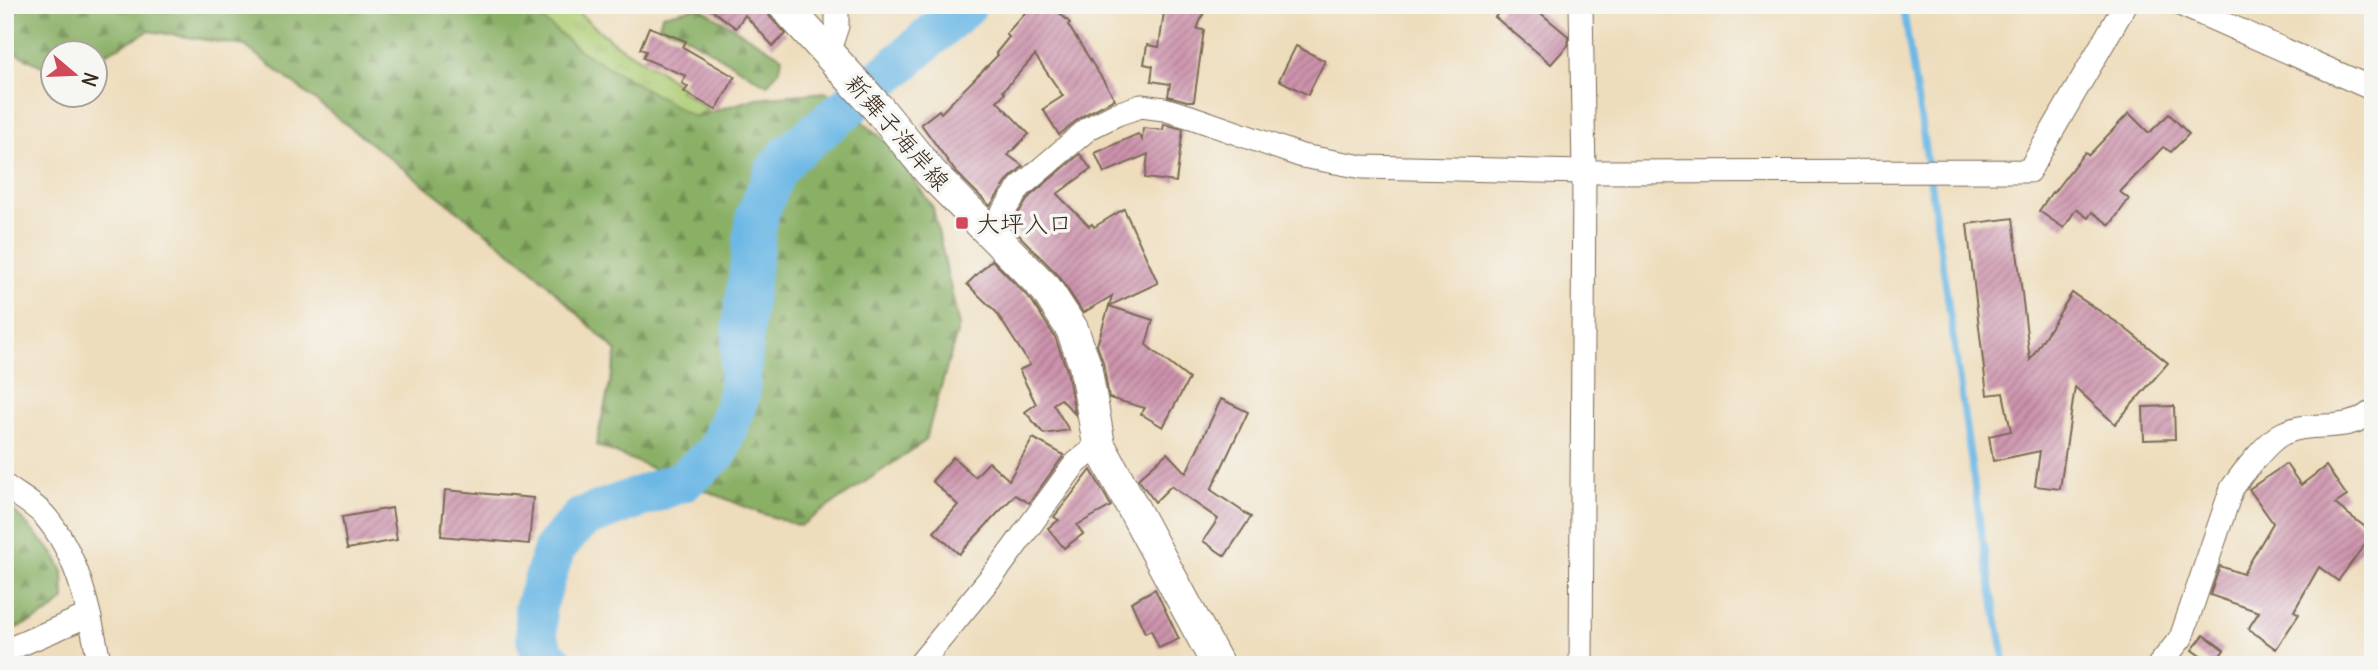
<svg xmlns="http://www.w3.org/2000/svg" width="2378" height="670" viewBox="0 0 2378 670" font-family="Delius,'Klee One',sans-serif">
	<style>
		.forest { fill: url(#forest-firs); stroke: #626d42; stroke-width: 2 }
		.park { fill: url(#park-tufts); stroke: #747c49; stroke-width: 2 }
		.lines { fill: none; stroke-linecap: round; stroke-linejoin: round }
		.stream { stroke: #6cb8e5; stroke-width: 7 }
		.river { stroke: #6cb8e5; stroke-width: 42 }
		.building { fill: url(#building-hatch) }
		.minor-casing { stroke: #7a6955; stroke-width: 25 }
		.secondary-casing { stroke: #7a6955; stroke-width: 34 }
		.minor { stroke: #fff; stroke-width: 23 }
		.secondary { stroke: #fff; stroke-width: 32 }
		.poi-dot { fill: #d1495b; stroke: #f6f6f2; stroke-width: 2.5 }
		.labels { text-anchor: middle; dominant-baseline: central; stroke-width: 7; stroke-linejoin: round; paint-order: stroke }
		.street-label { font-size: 24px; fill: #3b2a1e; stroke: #f6f6f2 }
		.poi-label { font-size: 24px; fill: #3b2a1e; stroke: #f6f6f2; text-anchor: start }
	</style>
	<defs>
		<pattern id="forest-firs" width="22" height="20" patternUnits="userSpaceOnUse" patternTransform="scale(1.75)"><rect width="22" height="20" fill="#8ab066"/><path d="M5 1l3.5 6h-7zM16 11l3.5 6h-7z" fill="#728f53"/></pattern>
		<pattern id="park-tufts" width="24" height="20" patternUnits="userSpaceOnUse" patternTransform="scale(1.75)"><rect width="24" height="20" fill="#aecd74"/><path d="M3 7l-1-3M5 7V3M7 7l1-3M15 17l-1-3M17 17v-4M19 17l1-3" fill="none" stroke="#97b064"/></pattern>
		<pattern id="building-hatch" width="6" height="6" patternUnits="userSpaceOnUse" patternTransform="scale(1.75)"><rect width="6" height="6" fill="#cc93ac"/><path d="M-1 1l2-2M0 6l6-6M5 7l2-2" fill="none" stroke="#a7788b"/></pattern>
	</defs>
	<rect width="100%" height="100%" fill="#f6f6f2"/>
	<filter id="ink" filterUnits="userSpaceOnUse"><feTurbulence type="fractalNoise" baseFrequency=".0143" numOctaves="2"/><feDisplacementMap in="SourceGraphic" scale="14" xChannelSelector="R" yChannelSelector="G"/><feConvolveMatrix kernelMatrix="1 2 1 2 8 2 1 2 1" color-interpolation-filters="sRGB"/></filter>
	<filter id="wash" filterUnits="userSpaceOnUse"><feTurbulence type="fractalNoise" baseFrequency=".00686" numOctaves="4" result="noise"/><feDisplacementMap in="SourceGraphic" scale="28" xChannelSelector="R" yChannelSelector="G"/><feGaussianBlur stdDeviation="1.57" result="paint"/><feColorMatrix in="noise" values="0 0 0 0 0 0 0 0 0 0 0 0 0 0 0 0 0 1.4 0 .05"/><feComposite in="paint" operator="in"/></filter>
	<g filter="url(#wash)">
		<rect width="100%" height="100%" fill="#eeddbc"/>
		<!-- forest -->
		<g class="forest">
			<path d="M5,5H525L581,51L694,117L757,98L827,92L890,145L933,208L959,326L925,441L800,526L760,513L596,445L617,352L529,266L245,46L149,31L95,59L94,52H52V71L5,48Z"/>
			<path d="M699,7L782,57L780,69L767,85L677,31L659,26L662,15Z"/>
			<path d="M5,501L54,554L63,572L64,599C49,617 27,624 5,632Z"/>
		</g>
		<!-- park -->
		<path class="park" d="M525,5H569L614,43L660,71L683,88L680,90L708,109L694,117L581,51Z"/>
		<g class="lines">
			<!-- stream -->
			<path class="stream" d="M1903,5L1938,232L1983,545L2004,656L2003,665"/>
			<!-- river -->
			<path class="river" d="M555,665L544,655L537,639L535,609L555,547L582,518L683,481L718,451L739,395L744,317L757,215L776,170L790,154L896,67L966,5"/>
		</g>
		<g id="blocks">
			<!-- building -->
			<g class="building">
				<path d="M705,5H764L770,17L786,34L773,46L745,15L736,28Z"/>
				<path d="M1032,5H1051L1070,23L1068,25L1115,99L1082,116L1059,135L1043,109L1063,96L1035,55L1003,91L1005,93L997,101L1029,134L1008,155L1023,166L1009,179L990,206L955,171L921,124L939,110L941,113L998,55L996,53L1009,37L1006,34Z"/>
				<path d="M1165,5H1207L1197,29L1204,30L1194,101H1187L1168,96L1170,84L1151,81L1153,66L1144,64L1147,45L1159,47Z"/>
				<path d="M1505,5H1531L1568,36V45L1551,64L1495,17Z"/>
				<path d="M649,27L686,41L683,47L735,77L716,110L684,92L688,87L682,83L686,76L643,58L646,51L640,49Z"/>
				<path d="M1296,46L1325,61L1308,95L1279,80Z"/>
				<path d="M2129,113L2149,133L2169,114L2189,134L2171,152L2163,147L2120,192L2129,199L2110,225L2092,212L2088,218L2076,209L2064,228L2039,211L2052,192L2053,193L2085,152L2089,155Z"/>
				<path d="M1164,124L1183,129L1176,182L1145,178L1148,154L1104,173L1095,153L1138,134L1142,140L1143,128L1163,130Z"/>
				<path d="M1080,154L1091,169L1057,194L1089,226L1092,224L1094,227L1124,209L1158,283L1109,306L1112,296L1083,313L1059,276L1010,226L1030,196Z"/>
				<path d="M2013,218L2030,360L2072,293L2121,325L2168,363L2115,424L2075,387L2060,489L2035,486L2040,451L1993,461L1989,436L2011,431L2003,393L1987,395L1967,224Z"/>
				<path d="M992,260L1032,301L1055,337L1067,370L1075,414L1061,399L1053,404L1069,430L1044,434L1025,412L1036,404L1019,370L1030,365L996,312L967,284Z"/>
				<path d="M1109,306L1153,320L1146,345L1189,379L1163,427L1141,414L1145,408L1109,398L1103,362L1097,345Z"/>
				<path d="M1221,399L1248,412L1211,490L1251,517L1225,556L1203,541L1218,519L1171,486L1155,502L1138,479L1167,453L1186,473Z"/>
				<path d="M2174,406L2175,439L2144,440L2143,407Z"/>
				<path d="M1033,438L1064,455L1029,503L1015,495L959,554L934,532L958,505L932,481L953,457L975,477L989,462L1009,480Z"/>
				<path d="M2286,464L2301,485L2326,466L2347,496L2335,504L2373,533L2338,581L2319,567L2294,611L2299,614L2276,649L2248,629L2259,612L2210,595L2220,566L2243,574L2273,523L2249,489Z"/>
				<path d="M1091,470L1111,506L1077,525L1083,534L1064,548L1048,528L1059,520L1054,517Z"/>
				<path d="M445,490L533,498L529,544L441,536Z"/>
				<path d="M392,508L397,540L347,549L342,517Z"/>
				<path d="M1155,589L1179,639L1159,648L1151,630L1145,633L1131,602Z"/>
				<path d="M2204,635L2224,650L2213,665L2192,650Z"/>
			</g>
		</g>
	</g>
	<g filter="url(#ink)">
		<use href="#blocks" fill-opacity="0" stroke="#7a6955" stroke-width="2"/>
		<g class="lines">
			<!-- minor casing -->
			<g class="minor-casing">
				<g id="minor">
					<path d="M2182,5L2373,89"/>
					<path d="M828,53L837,26V5"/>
					<path d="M989,232L1020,187L1089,128L1117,114L1141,106L1164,109L1191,117L1302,156L1363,167L1584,172L2029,171L2125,5"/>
					<path d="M5,486C17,495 34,504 44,515C80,556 89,613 100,665"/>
					<path d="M5,651L89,615"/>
					<path d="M919,665L1001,565L1075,464L1099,445"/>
					<path d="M1581,665L1584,172L1581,5"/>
					<path d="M2159,665L2181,638L2232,488C2242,474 2269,439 2284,433C2315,419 2344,435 2373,411"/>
				</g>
			</g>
			<!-- secondary casing -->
			<g class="secondary-casing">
				<path id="secondary" d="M784,5L877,107L931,173L1046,289L1072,329L1085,365L1099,445L1218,665"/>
			</g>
			<!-- minor -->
			<use href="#minor" class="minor"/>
			<!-- secondary -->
			<use href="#secondary" class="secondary"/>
		</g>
	</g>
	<!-- markers -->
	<rect class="poi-dot" x="955" y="216" width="14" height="14" rx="3.5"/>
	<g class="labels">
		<!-- street labels -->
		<g class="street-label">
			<text transform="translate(898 132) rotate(49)">新舞子海岸線</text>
		</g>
		<!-- poi labels -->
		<g class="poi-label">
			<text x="976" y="223">大坪入口</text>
		</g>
	</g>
	<!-- margin -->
	<rect width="2378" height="670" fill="none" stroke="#f6f6f2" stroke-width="28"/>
	<!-- north arrow -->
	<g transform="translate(74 74) rotate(109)"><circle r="33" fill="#f6f6f2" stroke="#aba49d" stroke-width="2"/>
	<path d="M0-5L12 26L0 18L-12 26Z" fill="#d1495b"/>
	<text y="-10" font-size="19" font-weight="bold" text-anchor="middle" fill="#3b2a1e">N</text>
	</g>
</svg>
